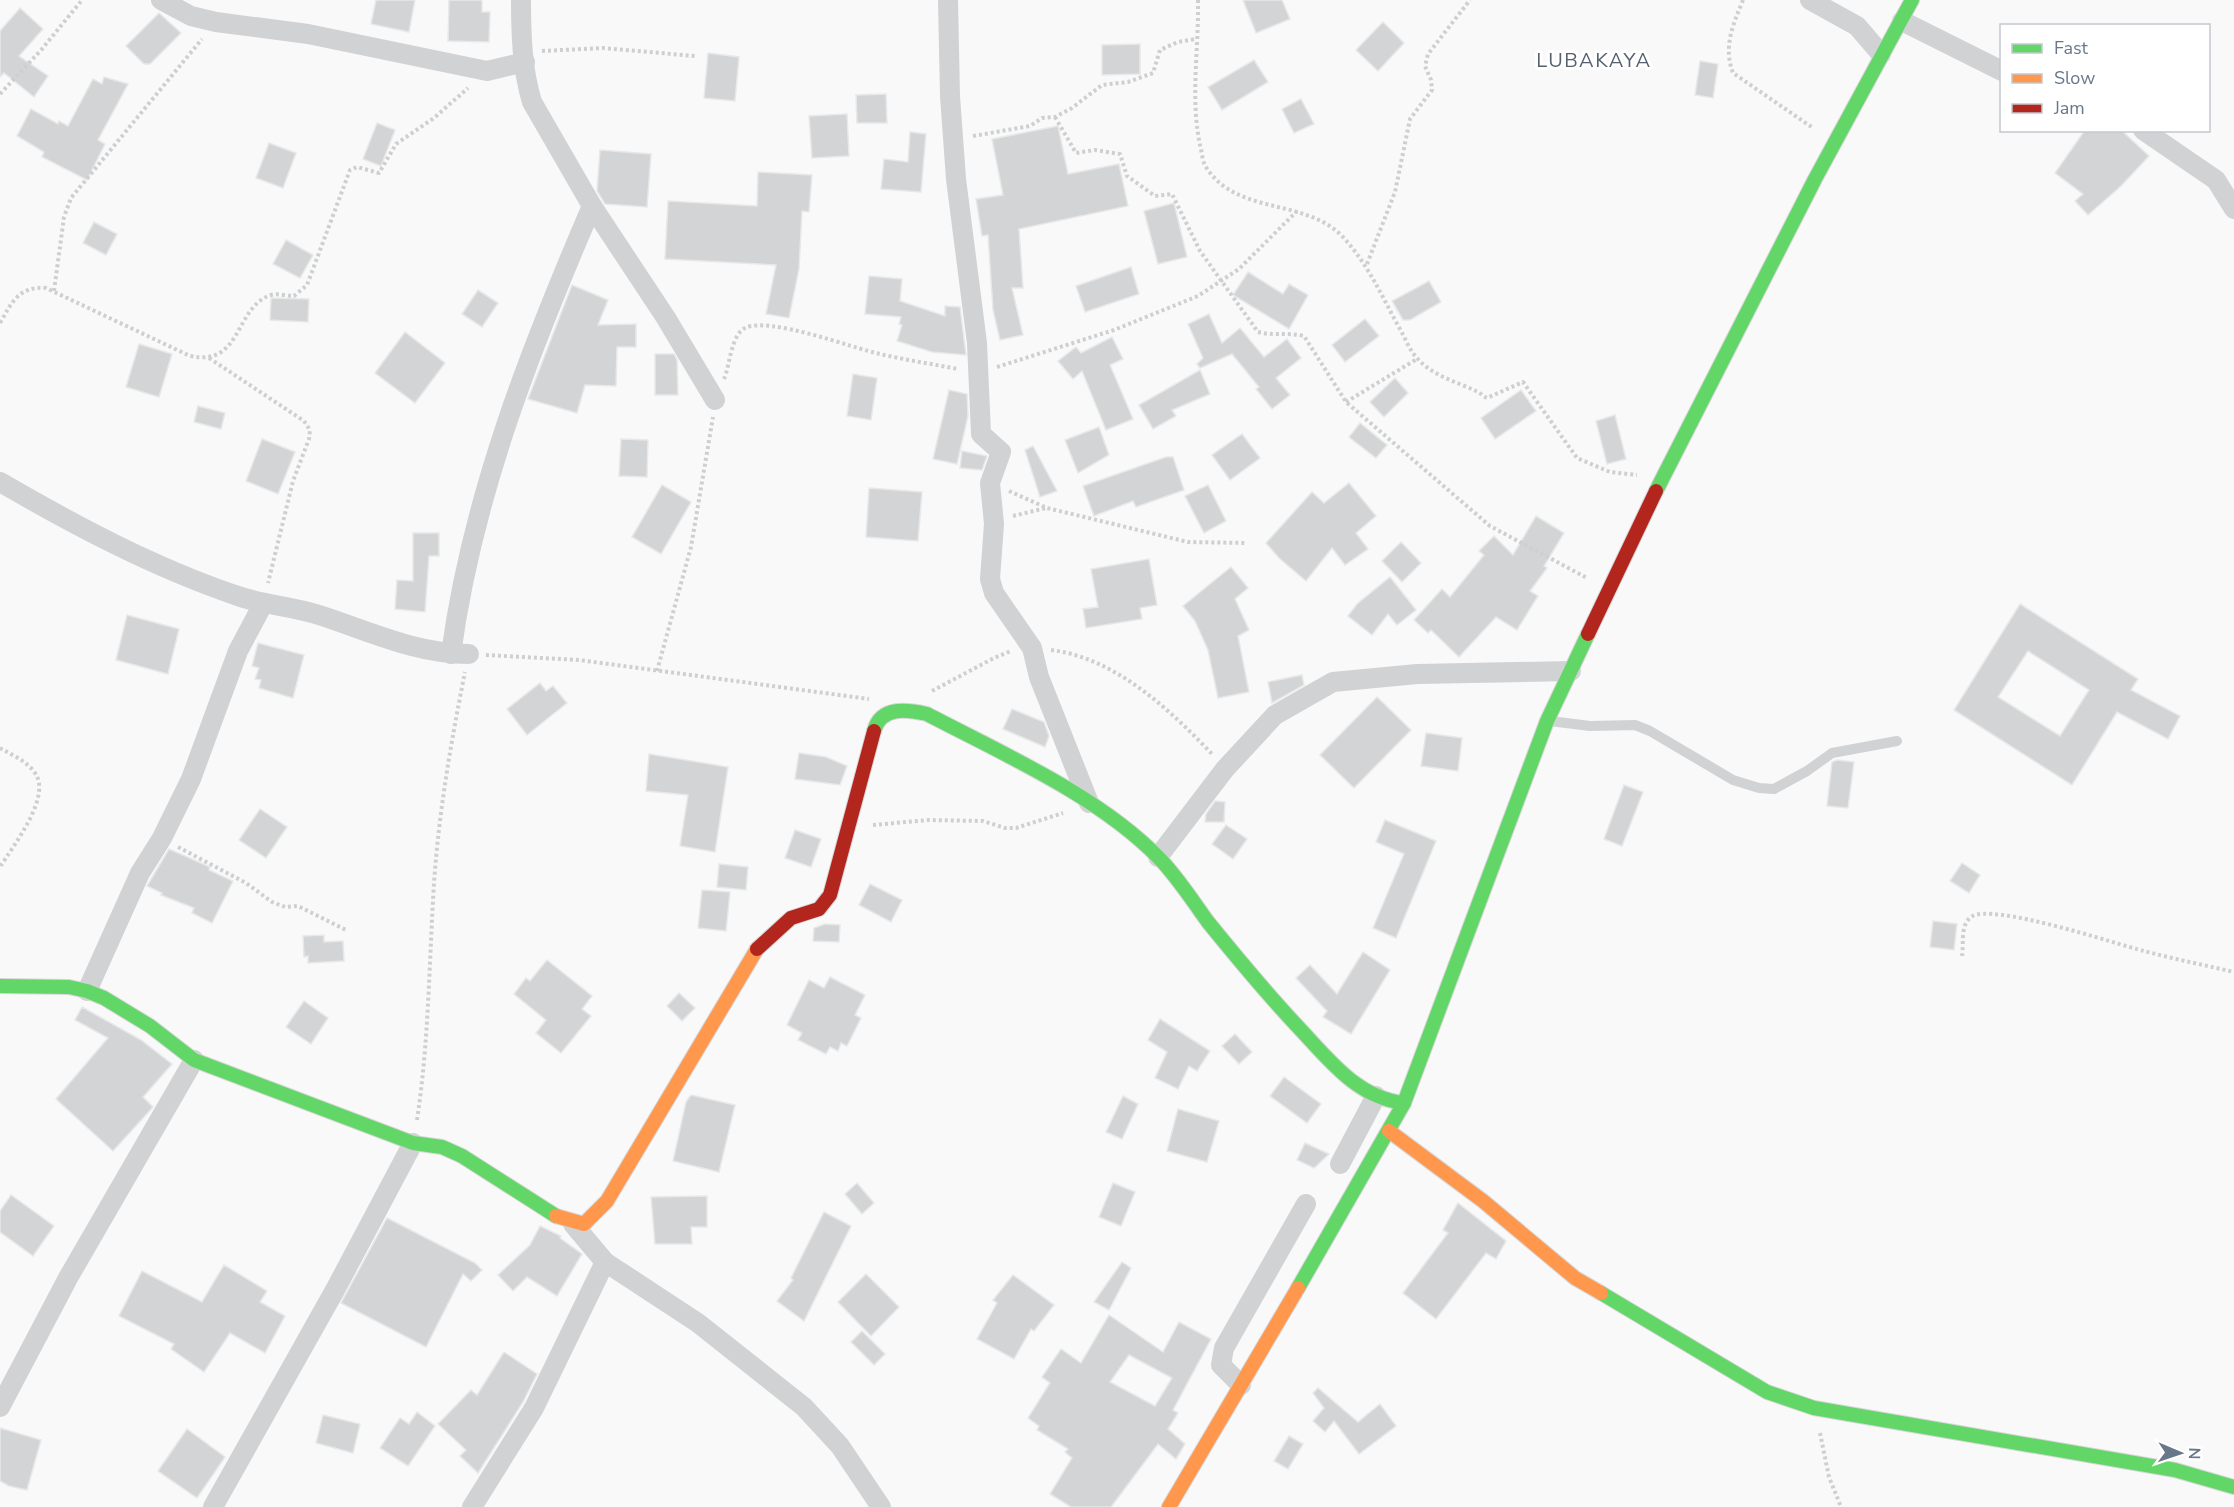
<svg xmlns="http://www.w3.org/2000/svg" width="2234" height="1507" viewBox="0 0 2234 1507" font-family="'Nunito Sans',sans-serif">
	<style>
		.building { fill: #d2d4d5; stroke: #e8e8e8; stroke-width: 1.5; fill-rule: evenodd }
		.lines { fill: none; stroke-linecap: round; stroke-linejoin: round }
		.fast-casing { stroke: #d6d7d8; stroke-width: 16 }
		.slow-casing { stroke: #d6d7d8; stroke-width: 16 }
		.jam-casing { stroke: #d6d7d8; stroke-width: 16 }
		.path { stroke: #cecfd0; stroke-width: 4; stroke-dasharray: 3 3; stroke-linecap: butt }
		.lane { stroke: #d1d2d4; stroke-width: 10 }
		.street { stroke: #d1d2d4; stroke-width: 20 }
		.fast { stroke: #63d668; stroke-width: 14 }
		.slow { stroke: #ff974d; stroke-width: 14 }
		.jam { stroke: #b3261e; stroke-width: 14 }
		.labels { text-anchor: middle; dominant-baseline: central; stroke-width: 6; stroke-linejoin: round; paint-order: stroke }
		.quarter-label { font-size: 20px; letter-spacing: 1.5px; fill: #56626f; stroke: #fff }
	</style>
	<rect width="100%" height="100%" fill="#f9f9f9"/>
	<!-- building -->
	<g class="building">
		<path d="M376,0H415L409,32L371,24Z"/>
		<path d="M449,0H482V12H490L489,42L448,41Z"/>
		<path d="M1243,0H1282L1290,19L1256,33Z"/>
		<path d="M20,8L43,29L19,56L48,76L34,97L4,73L0,77V31Z"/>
		<path d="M159,13L181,33L150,64H144L126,46Z"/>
		<path d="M1383,22L1404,43L1378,71L1356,50Z"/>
		<path d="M1140,44V74L1102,75V45Z"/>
		<path d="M708,53L739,57L735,101L704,98Z"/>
		<path d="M1254,60L1268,82L1222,110L1208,87Z"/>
		<path d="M1700,61L1718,64L1713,98L1695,95Z"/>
		<path d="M104,77L128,84L98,140L105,144L87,180L42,157L44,152L17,136L31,109L58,124L59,121L68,126L93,79L102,84Z"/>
		<path d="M886,94L887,123H857L856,95Z"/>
		<path d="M1301,99L1314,124L1294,133L1282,109Z"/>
		<path d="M847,114L849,156L812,158L809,116Z"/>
		<path d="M377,123L395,130L381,166L363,159Z"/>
		<path d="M1058,126L1068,174L1119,164L1128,206L1019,229L1023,288H1012L1023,335L1000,340L993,310L988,235L982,236L976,199L1003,195L992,139Z"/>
		<path d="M2085,130H2121L2149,156L2121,186L2088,215L2075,201L2083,194L2055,173Z"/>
		<path d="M910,132L926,134L921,192L881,189L884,159L908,162Z"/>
		<path d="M269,143L296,153L283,188L256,178Z"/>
		<path d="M600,150L651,154L647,207L605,204L597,191Z"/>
		<path d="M758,172L812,175L809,212L802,211L799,269L789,318L766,314L776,265L665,259L668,201L757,206Z"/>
		<path d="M1174,203L1187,257L1158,264L1144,211Z"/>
		<path d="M94,222L117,234L106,255L83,243Z"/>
		<path d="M286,240L313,255L300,278L273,264Z"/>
		<path d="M1131,267L1139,294L1085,312L1076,286Z"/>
		<path d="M1248,272L1283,294L1289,284L1308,295L1289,329L1233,295Z"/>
		<path d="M869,276L902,279L900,301L945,316V306L960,307L966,355L932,352L897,341L902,325L899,324L901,317L865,314Z"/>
		<path d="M1429,281L1441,302L1410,320H1403L1392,301Z"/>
		<path d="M572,285L608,300L598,325L636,324V347H617L616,386L585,385L577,413L528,399Z"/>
		<path d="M478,290L498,303L482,327L462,314Z"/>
		<path d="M271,298L309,299L308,322L270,320Z"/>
		<path d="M1209,314L1222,343L1240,328L1264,357L1287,339L1301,358L1276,378L1290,395L1272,409L1256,389L1259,387L1232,354L1200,368L1197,364L1203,358L1188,324Z"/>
		<path d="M1365,319L1379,336L1345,362L1332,345Z"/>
		<path d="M405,332L445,363L415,403L375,373Z"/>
		<path d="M1112,337L1123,359L1110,365L1133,419L1106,430L1082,371L1073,379L1058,361L1076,347L1081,353Z"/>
		<path d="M139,344L172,354L159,397L126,387Z"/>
		<path d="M655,354H674L677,360L678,395H655Z"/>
		<path d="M1200,370L1210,394L1172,410L1176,416L1153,429L1139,405Z"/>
		<path d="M853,374L877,378L871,420L847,416Z"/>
		<path d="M1395,378L1408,393L1384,417L1370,402Z"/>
		<path d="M949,390L967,394L968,416L957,464L933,459Z"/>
		<path d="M1521,390L1536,411L1495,439L1481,418Z"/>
		<path d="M198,406L225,413L221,429L194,422Z"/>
		<path d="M1615,415L1626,459L1607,464L1596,421Z"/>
		<path d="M1360,423L1387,445L1376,458L1349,437Z"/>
		<path d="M1099,427L1109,455L1078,473L1065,440Z"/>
		<path d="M1242,434L1260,458L1230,480L1212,455Z"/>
		<path d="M262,439L295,452L278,494L246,481Z"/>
		<path d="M621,439L648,440L647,477L619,476Z"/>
		<path d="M1033,446L1057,491L1040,497L1025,450Z"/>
		<path d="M962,451L987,456L982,470L960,468Z"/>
		<path d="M1166,457H1173L1184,490L1136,507L1133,501L1094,516L1083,486Z"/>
		<path d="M1349,483L1376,516L1356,533L1368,549L1345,565L1332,548L1306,581L1279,558L1266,543L1312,492L1324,503Z"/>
		<path d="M662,485L691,502L661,554L632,537Z"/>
		<path d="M1208,485L1226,521L1204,533L1185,496Z"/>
		<path d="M869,488L922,492L918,541L866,537Z"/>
		<path d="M1536,516L1564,533L1544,566L1547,568L1530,591L1538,596L1517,630L1496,617L1459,657L1431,630L1428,633L1414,620L1442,589L1450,597L1484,555L1479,551L1494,536L1513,555Z"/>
		<path d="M413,533H439V556H429L425,612L395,609L397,580L413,581Z"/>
		<path d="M1401,542L1421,563L1402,582L1382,561Z"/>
		<path d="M1149,559L1157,605L1140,608L1142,619L1086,628L1083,609L1098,607L1091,569Z"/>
		<path d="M1231,567L1248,588L1235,599L1249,630L1238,636L1249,692L1218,698L1208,650L1195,621L1183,606Z"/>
		<path d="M1390,577L1416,610L1397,625L1388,614L1372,635L1348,616L1357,604Z"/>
		<path d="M2020,604L2138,679L2131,690L2180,716L2168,739L2117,712L2072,785L1954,710ZM2028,651L2089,690L2060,736L1998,697Z"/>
		<path d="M127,615L179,629L168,674L116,660Z"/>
		<path d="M258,643L304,655L293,698L259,688L261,680L255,679L259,668L252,666Z"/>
		<path d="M1302,675L1304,685L1272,703L1268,682Z"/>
		<path d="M540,683L546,691L553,686L567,703L527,735L507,709Z"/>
		<path d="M1377,697L1411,730L1354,788L1320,755Z"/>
		<path d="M1012,709L1044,722L1049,736L1045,747L1003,729Z"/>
		<path d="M1426,733L1462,738L1458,771L1421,766Z"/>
		<path d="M799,753L826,757L847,766L840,785L795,779Z"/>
		<path d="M649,754L728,767L715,852L680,846L688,795L646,791Z"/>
		<path d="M1837,760L1854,762L1848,808L1827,806L1832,762Z"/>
		<path d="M1624,785L1643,792L1622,846L1604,839Z"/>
		<path d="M1215,801L1225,802L1224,822H1205L1206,814Z"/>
		<path d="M260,809L287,827L266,858L239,840Z"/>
		<path d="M1385,820L1436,841L1396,938L1373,928L1404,854L1376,842Z"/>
		<path d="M1226,825L1247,839L1233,859L1212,844Z"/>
		<path d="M795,830L821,839L811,867L785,858Z"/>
		<path d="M169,849L210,867L209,870L233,881L212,923L192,913L194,908L161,895L162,893L147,886Z"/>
		<path d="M1962,863L1980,875L1969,893L1950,881Z"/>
		<path d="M719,864L748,867L746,890L717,887Z"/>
		<path d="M870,884L902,900L891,922L859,905Z"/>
		<path d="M702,890L730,892L726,931L698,928Z"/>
		<path d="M1933,921L1957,924L1954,950L1930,947Z"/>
		<path d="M825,924L840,925L839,942L813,941L814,928Z"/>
		<path d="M324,935V942L343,941L344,961L308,963V956L304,957L303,936Z"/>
		<path d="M1363,952L1390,970L1351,1034L1323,1017L1327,1011L1296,978L1310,965L1337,994Z"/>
		<path d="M547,960L592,996L582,1009L591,1016L561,1053L536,1033L546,1020L514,994L526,978L530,981Z"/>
		<path d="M830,977L865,995L855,1015L861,1018L847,1046L841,1043L838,1051L830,1047L826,1054L798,1040L802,1033L787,1025L809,980L824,988Z"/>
		<path d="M679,993L695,1008L682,1021L667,1006Z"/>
		<path d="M304,1001L328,1018L311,1044L286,1027Z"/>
		<path d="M82,1007L141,1040L172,1064L143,1097L153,1107L113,1151L56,1099L108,1038L75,1020Z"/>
		<path d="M1160,1019L1210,1051L1197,1071L1189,1066L1178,1089L1155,1078L1167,1052L1148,1040Z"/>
		<path d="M1235,1034L1252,1052L1239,1064L1222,1046Z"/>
		<path d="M1284,1077L1321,1104L1307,1123L1270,1096Z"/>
		<path d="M691,1095L735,1105L719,1172L673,1161L686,1102Z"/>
		<path d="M1123,1096L1138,1104L1122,1139L1106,1132Z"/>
		<path d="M1178,1109L1219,1121L1207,1162L1167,1151Z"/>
		<path d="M1305,1143L1329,1154L1314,1168L1297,1160Z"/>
		<path d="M857,1183L874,1203L862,1214L845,1194Z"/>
		<path d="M1113,1183L1135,1192L1121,1226L1099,1217Z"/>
		<path d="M11,1195L54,1226L33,1256L0,1232V1211Z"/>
		<path d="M707,1196V1227H691L692,1244H655L651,1197Z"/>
		<path d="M1458,1203L1506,1241L1496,1259L1486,1253L1436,1319L1403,1293L1448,1233L1443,1230Z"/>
		<path d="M824,1212L851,1226L804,1321L777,1301L793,1280L791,1278Z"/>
		<path d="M387,1218L475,1263L482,1270L471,1281L463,1274L426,1347L341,1303Z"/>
		<path d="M540,1226L561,1236L560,1238L582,1254L557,1296L527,1277L513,1291L498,1275L530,1245Z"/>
		<path d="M1122,1262L1131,1268L1109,1310L1094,1302Z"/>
		<path d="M224,1265L267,1291L260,1302L285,1316L265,1353L230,1333L204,1372L171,1349L174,1344L119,1316L142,1271L202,1302Z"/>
		<path d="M866,1274L899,1307L871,1336L838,1302Z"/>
		<path d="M1013,1275L1054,1305L1034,1331L1031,1329L1014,1359L977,1339L997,1303L993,1300Z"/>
		<path d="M1109,1315L1163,1352L1179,1322L1211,1339L1173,1410L1178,1413L1168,1429L1185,1444L1176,1459L1158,1444L1111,1507H1071L1050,1494L1072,1458L1065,1452L1068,1449L1037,1430L1039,1426L1028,1418L1050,1383L1042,1377L1061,1349L1081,1363ZM1129,1355L1172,1378L1155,1406L1110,1382Z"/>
		<path d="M862,1331L885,1354L874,1365L851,1342Z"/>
		<path d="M504,1352L537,1374L523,1402L478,1473L460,1456L466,1450L438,1424L471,1390L477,1395Z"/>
		<path d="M1318,1388L1358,1422L1380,1404L1396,1426L1359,1454L1334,1421L1325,1432L1313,1421L1324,1408L1313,1393Z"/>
		<path d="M417,1412L435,1426L408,1466L380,1448L400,1418L409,1424Z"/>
		<path d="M323,1415L360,1424L353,1453L316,1443Z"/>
		<path d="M0,1428L41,1440L27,1490L9,1486L0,1481Z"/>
		<path d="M187,1429L225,1457L197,1498L158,1471Z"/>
		<path d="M1289,1436L1303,1444L1288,1469L1274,1461Z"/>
	</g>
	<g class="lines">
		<!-- fast casing -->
		<g class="fast-casing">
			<g id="fast">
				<path d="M1656,491L1815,179L1912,0"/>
				<path d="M874,731C881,705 908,710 927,714C1003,754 1097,795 1158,857C1177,876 1192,900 1208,922C1238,959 1267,994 1300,1029C1330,1061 1358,1098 1404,1103"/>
				<path d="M0,986L69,987L87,991L104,998L150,1026L194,1060L413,1143L442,1147L462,1156L556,1216"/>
				<path d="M1298,1288L1404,1103L1547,721L1588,634"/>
				<path d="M1601,1293L1767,1392L1814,1408L2175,1470L2234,1487"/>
			</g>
		</g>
		<!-- slow casing -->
		<g class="slow-casing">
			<g id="slow">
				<path d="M1389,1131L1483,1201L1575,1278L1601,1293"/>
				<path d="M556,1216L584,1224L607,1201L757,949"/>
				<path d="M1169,1507L1298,1288"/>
			</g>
		</g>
		<!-- jam casing -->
		<g class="jam-casing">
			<g id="jam">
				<path d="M1588,634L1656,491"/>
				<path d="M757,949L791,918L819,909L830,895L874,731"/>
			</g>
		</g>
		<!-- path -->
		<g class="path">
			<path d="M1198,0C1199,49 1190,97 1200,145C1202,152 1202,161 1206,167C1236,215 1303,198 1341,235C1368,263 1382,297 1401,331C1406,340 1410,351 1417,358C1431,375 1457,382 1476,391C1481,393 1482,396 1487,398L1523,382L1577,458L1610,472L1637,475"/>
			<path d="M1743,0C1733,25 1723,46 1733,73L1813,128"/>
			<path d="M542,51L603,48L695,56"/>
			<path d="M0,94L42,49L82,0"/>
			<path d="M1055,117L1076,153L1095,150L1120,154L1127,176L1155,196L1172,194L1200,251L1258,332C1272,336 1287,332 1304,336L1346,402L1490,526L1587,578"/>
			<path d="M973,136L1030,126L1042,118L1055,117L1072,108L1102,85L1128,82L1153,73L1160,50L1178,42L1196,39"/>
			<path d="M1367,264L1395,192L1410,119L1432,90L1431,80L1425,66L1428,54L1470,0"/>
			<path d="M54,291L64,217L71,198L202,39"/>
			<path d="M0,323C12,302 19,286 46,288L190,356C243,367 234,307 271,295C278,293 287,296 294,296L307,285L350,170L357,167L379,173L396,144L434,118L468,88"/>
			<path d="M209,358L304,421L310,430L309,439L293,481L268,583"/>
			<path d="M997,367L1114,330L1198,296L1239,269L1297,211"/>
			<path d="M724,379C730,365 731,335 745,328C769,316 852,348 880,354C906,360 932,364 958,369"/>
			<path d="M1346,402L1417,359"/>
			<path d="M1009,491L1047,508L1188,542L1247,543"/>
			<path d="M1013,516L1046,508"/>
			<path d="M1051,650C1116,658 1170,710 1213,755"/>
			<path d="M486,655L579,660L869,699"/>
			<path d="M657,671L691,547L713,417"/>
			<path d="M932,691L994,658L1011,651"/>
			<path d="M0,748C12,755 27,761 35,773C52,797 13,846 0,867"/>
			<path d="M873,825L929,820L983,821L1005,828H1016L1063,813"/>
			<path d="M178,847L246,883L272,902L285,907L298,906L348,931"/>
			<path d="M1962,956C1964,944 1960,925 1971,917C1991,902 2116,944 2144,951C2174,959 2204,965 2234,972"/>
			<path d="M417,1120C429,1041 429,963 434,883C439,811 451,742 465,672"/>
			<path d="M1820,1433L1829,1477L1841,1507"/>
		</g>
		<!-- lane -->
		<path class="lane" d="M1550,721L1590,726L1635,725L1650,731L1733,780L1759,788L1774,789L1807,771L1832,753L1897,741"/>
		<!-- street -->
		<g class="street">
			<path d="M161,0L191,16L216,22L308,34L487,71L525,62"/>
			<path d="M521,0C521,34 522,69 532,102L592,206L666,318L715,400"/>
			<path d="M948,0L950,96L956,179L977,343L981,434L1001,452L990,483L994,524L990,579L994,593L1032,648L1039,677L1089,803"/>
			<path d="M1810,0L1857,26L1881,54"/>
			<path d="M1902,21L2002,71"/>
			<path d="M2143,130L2216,180L2234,209"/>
			<path d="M0,482C74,525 153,567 235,595C262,605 292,606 319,615C369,631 416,654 469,654"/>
			<path d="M451,654C472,497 530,350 592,206"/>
			<path d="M1158,857L1225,769L1275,715L1333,682L1417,674L1571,671"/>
			<path d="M87,991L140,873L162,838L191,779L238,651L263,604"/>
			<path d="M1340,1164L1376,1096"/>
			<path d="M573,1224L605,1262L698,1323L804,1407L840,1446L881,1507"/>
			<path d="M1241,1385L1221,1365L1224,1348L1306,1204"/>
			<path d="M0,1407L68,1278L194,1060"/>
			<path d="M213,1507L335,1290L413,1143"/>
			<path d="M472,1507L534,1408L605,1262"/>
		</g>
		<!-- fast -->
		<use href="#fast" class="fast"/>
		<!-- slow -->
		<use href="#slow" class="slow"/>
		<!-- jam -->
		<use href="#jam" class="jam"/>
	</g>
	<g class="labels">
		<!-- quarter labels -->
		<g class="quarter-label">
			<text x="1594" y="60">LUBAKAYA</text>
		</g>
	</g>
	<!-- legend -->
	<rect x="2000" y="24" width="210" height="108" fill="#ffffff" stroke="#c3c9d0" stroke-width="1.5"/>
	<rect x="2012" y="44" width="30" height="9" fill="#63d668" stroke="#c3c9d0" stroke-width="1.5"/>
	<text x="2054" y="54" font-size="18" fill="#68788a">Fast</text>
	<rect x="2012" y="74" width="30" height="9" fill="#ff974d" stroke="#c3c9d0" stroke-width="1.5"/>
	<text x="2054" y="84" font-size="18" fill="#68788a">Slow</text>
	<rect x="2012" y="104" width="30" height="9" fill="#b3261e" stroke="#c3c9d0" stroke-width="1.5"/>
	<text x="2054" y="114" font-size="18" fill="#68788a">Jam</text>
	<!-- north arrow -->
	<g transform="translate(2180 1453) rotate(92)" stroke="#ffffff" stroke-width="4.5" paint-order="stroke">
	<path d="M0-4.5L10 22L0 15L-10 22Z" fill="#68788a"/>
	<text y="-9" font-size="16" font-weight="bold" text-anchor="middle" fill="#68788a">N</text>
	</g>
</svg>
